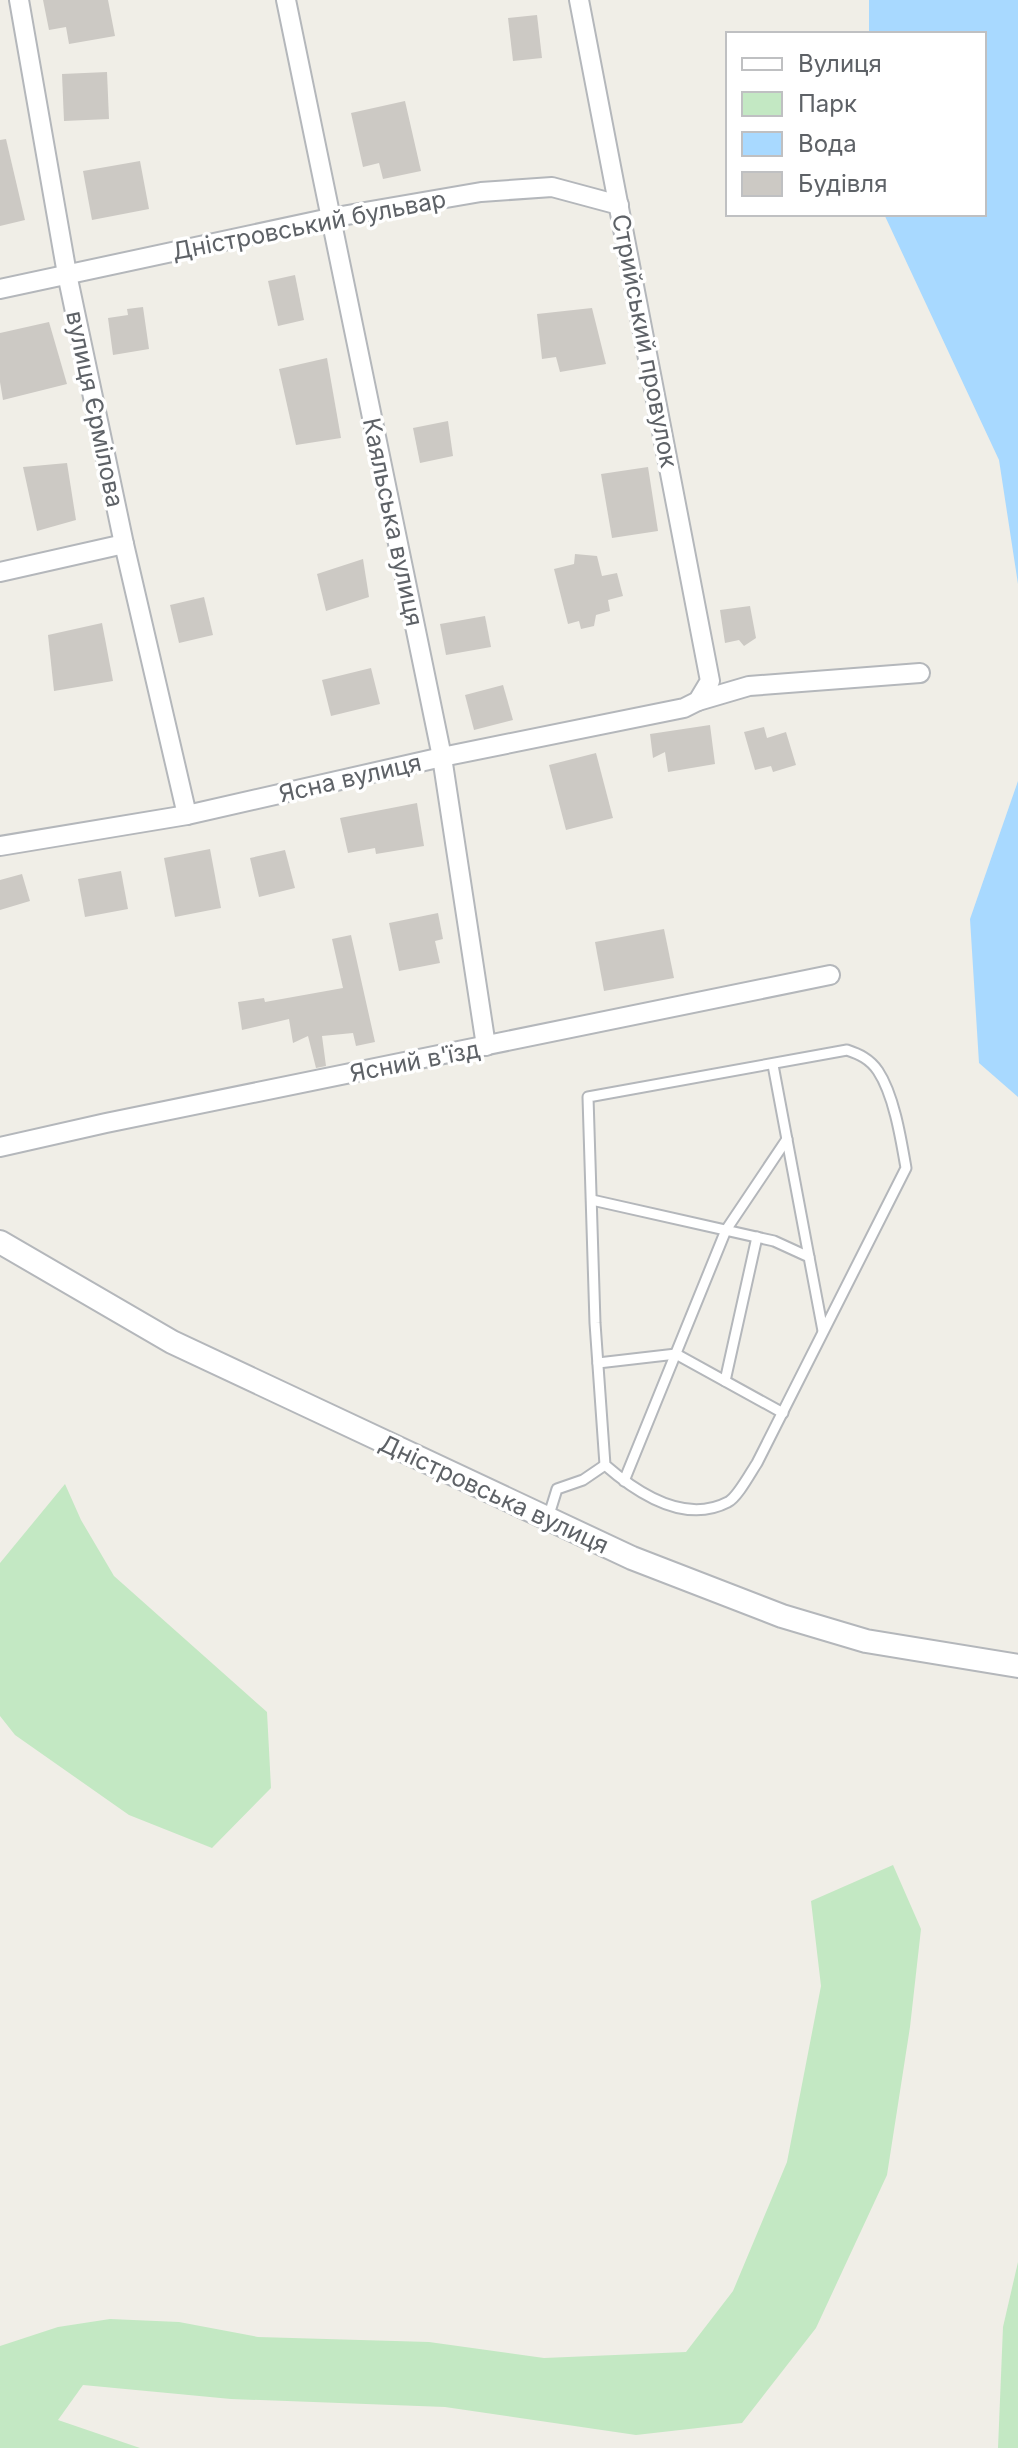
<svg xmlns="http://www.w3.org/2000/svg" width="1018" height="2448" viewBox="0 0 1018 2448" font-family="Inter,sans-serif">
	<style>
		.green { fill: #c3e8c3 }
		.water { fill: #a8d9ff }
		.building { fill: #ccc9c4 }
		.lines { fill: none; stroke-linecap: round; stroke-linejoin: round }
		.service-casing { stroke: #b4b7bb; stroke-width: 13 }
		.minor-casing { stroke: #b4b7bb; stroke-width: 22 }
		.tertiary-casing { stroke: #b4b7bb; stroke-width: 26 }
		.service { stroke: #fff; stroke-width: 9 }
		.minor { stroke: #fff; stroke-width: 18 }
		.tertiary { stroke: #fff; stroke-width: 22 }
		.labels { text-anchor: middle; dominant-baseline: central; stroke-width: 7; stroke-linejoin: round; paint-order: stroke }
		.street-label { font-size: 24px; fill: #5e6267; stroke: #fff }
	</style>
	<rect width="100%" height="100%" fill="#f0eee7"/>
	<!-- green -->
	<g class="green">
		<path d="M65,1484L81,1520L114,1576L267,1712L271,1788L212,1848L129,1815L15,1735L0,1716V1563Z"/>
		<path d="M893,1865L921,1929L910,2027L887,2175L816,2328L742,2423L636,2435L445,2407L231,2399L83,2385L58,2420L140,2448H0V2346L58,2327L110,2319L179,2322L258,2337L429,2342L544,2358L686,2352L733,2291L787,2162L821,1986L811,1901Z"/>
		<path d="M1018,2262V2448H998L1003,2327Z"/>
	</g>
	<!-- water -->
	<g class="water">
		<path d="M869,0H1018V584L999,460L884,214H984V34H869Z"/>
		<path d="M1018,781V1097L979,1063L970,919Z"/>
	</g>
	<!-- building -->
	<g class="building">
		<path d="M43,0H108L115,36L69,44L66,27L49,30Z"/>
		<path d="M537,15L542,58L513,61L508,18Z"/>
		<path d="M107,72L109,119L64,121L62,74Z"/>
		<path d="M405,101L421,171L383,179L379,163L363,167L351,113Z"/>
		<path d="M6,139L25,220L0,226V140Z"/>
		<path d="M140,161L149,209L92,220L83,171Z"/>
		<path d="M295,275L304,320L278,326L268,281Z"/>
		<path d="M143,307L149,349L113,355L108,318L128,315L127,309Z"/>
		<path d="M592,308L606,364L560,372L556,357L542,359L537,314Z"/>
		<path d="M49,322L67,384L3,400L0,382V333Z"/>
		<path d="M327,358L341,438L296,445L279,369Z"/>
		<path d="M448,421L453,456L420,463L413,428Z"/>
		<path d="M67,463L76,520L37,531L23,467Z"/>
		<path d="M648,467L658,531L612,538L601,474Z"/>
		<path d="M575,554L597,556L602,576L617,573L623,596L608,600L610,611L596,615L594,626L581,629L579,621L568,624L554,569L574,564Z"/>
		<path d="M363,559L369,597L326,611L317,574Z"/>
		<path d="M204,597L213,635L179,643L170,605Z"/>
		<path d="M750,606L756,638L744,646L739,640L725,643L720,610Z"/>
		<path d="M485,616L491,647L446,655L440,624Z"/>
		<path d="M102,623L113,681L54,691L48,635Z"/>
		<path d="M371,668L380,704L331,716L322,680Z"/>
		<path d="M503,685L513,720L474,730L465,695Z"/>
		<path d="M710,725L715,764L668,772L665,752L653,758L650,734Z"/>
		<path d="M764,727L767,738L786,732L796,765L773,772L771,766L755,770L744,732Z"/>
		<path d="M596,753L613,818L566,830L549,765Z"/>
		<path d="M417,803L424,846L376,854L375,848L348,853L340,818Z"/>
		<path d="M210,849L221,908L175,917L164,858Z"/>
		<path d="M285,850L295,888L259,897L250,858Z"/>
		<path d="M121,871L128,909L85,917L78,879Z"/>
		<path d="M22,874L30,901L0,910V880Z"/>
		<path d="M438,913L443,939L435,941L440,963L399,971L389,923Z"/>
		<path d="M664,929L674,978L604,991L595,942Z"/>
		<path d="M351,935L375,1042L356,1046L353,1033L322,1036L326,1066L316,1068L308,1036L293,1043L289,1019L242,1030L238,1002L264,998L265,1002L343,988L332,939Z"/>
	</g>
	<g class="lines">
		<!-- service casing -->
		<g class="service-casing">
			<g id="service">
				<path d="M847,1050C859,1054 870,1059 878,1071C894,1095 901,1139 906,1168L757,1463C751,1472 737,1498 728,1502C684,1525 637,1493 605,1465L595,1323L588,1097Z"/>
				<path d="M773,1065L809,1257"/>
				<path d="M592,1200L774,1241L809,1257L823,1331"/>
				<path d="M598,1363L676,1354L783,1413"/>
				<path d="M725,1381L757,1237"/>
				<path d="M624,1481L726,1230L787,1139"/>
				<path d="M548,1518L557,1489L583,1480L605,1465"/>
			</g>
		</g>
		<!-- minor casing -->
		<g class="minor-casing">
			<g id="minor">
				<path d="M19,0L67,274L124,544L187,815"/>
				<path d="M286,0L442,757L486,1046"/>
				<path d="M0,289L330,218L481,192L552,187L619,205"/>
				<path d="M0,572L124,544"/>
				<path d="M698,701L749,686L920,673"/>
				<path d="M0,846L187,815L442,757L684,708L698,701L710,681L579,0"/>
				<path d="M0,1147L106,1123L830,975"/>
			</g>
		</g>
		<!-- tertiary casing -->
		<g class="tertiary-casing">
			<path id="tertiary" d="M0,1242L172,1342L632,1558L782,1616L866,1641L1018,1666"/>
		</g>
		<!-- service -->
		<use href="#service" class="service"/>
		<!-- minor -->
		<use href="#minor" class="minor"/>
		<!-- tertiary -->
		<use href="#tertiary" class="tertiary"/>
	</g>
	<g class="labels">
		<!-- street labels -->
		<g class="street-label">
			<text transform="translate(309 225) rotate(-11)">Дністровський бульвар</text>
			<text transform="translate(645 341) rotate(79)">Стрийський провулок</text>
			<text transform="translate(95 409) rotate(78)">вулиця Єрмілова</text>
			<text transform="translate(393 522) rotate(78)">Каяльська вулиця</text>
			<text transform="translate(350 778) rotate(-13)">Ясна вулиця</text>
			<text transform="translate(415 1061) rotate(-11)">Ясний в'їзд</text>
			<text transform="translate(494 1494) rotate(25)">Дністровська вулиця</text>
		</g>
	</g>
	<!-- legend -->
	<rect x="726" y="32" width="260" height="184" fill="#ffffff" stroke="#bfc0c2" stroke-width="2"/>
	<rect x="742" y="58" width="40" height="12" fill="#ffffff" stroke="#bfc0c2" stroke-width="2"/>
	<text x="798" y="72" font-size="24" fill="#5e6267">Вулиця</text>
	<rect x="742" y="92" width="40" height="24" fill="#c3e8c3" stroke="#bfc0c2" stroke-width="2"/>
	<text x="798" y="112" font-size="24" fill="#5e6267">Парк</text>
	<rect x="742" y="132" width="40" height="24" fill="#a8d9ff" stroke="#bfc0c2" stroke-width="2"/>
	<text x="798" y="152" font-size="24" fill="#5e6267">Вода</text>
	<rect x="742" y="172" width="40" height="24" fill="#ccc9c4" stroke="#bfc0c2" stroke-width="2"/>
	<text x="798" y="192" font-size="24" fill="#5e6267">Будівля</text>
</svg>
